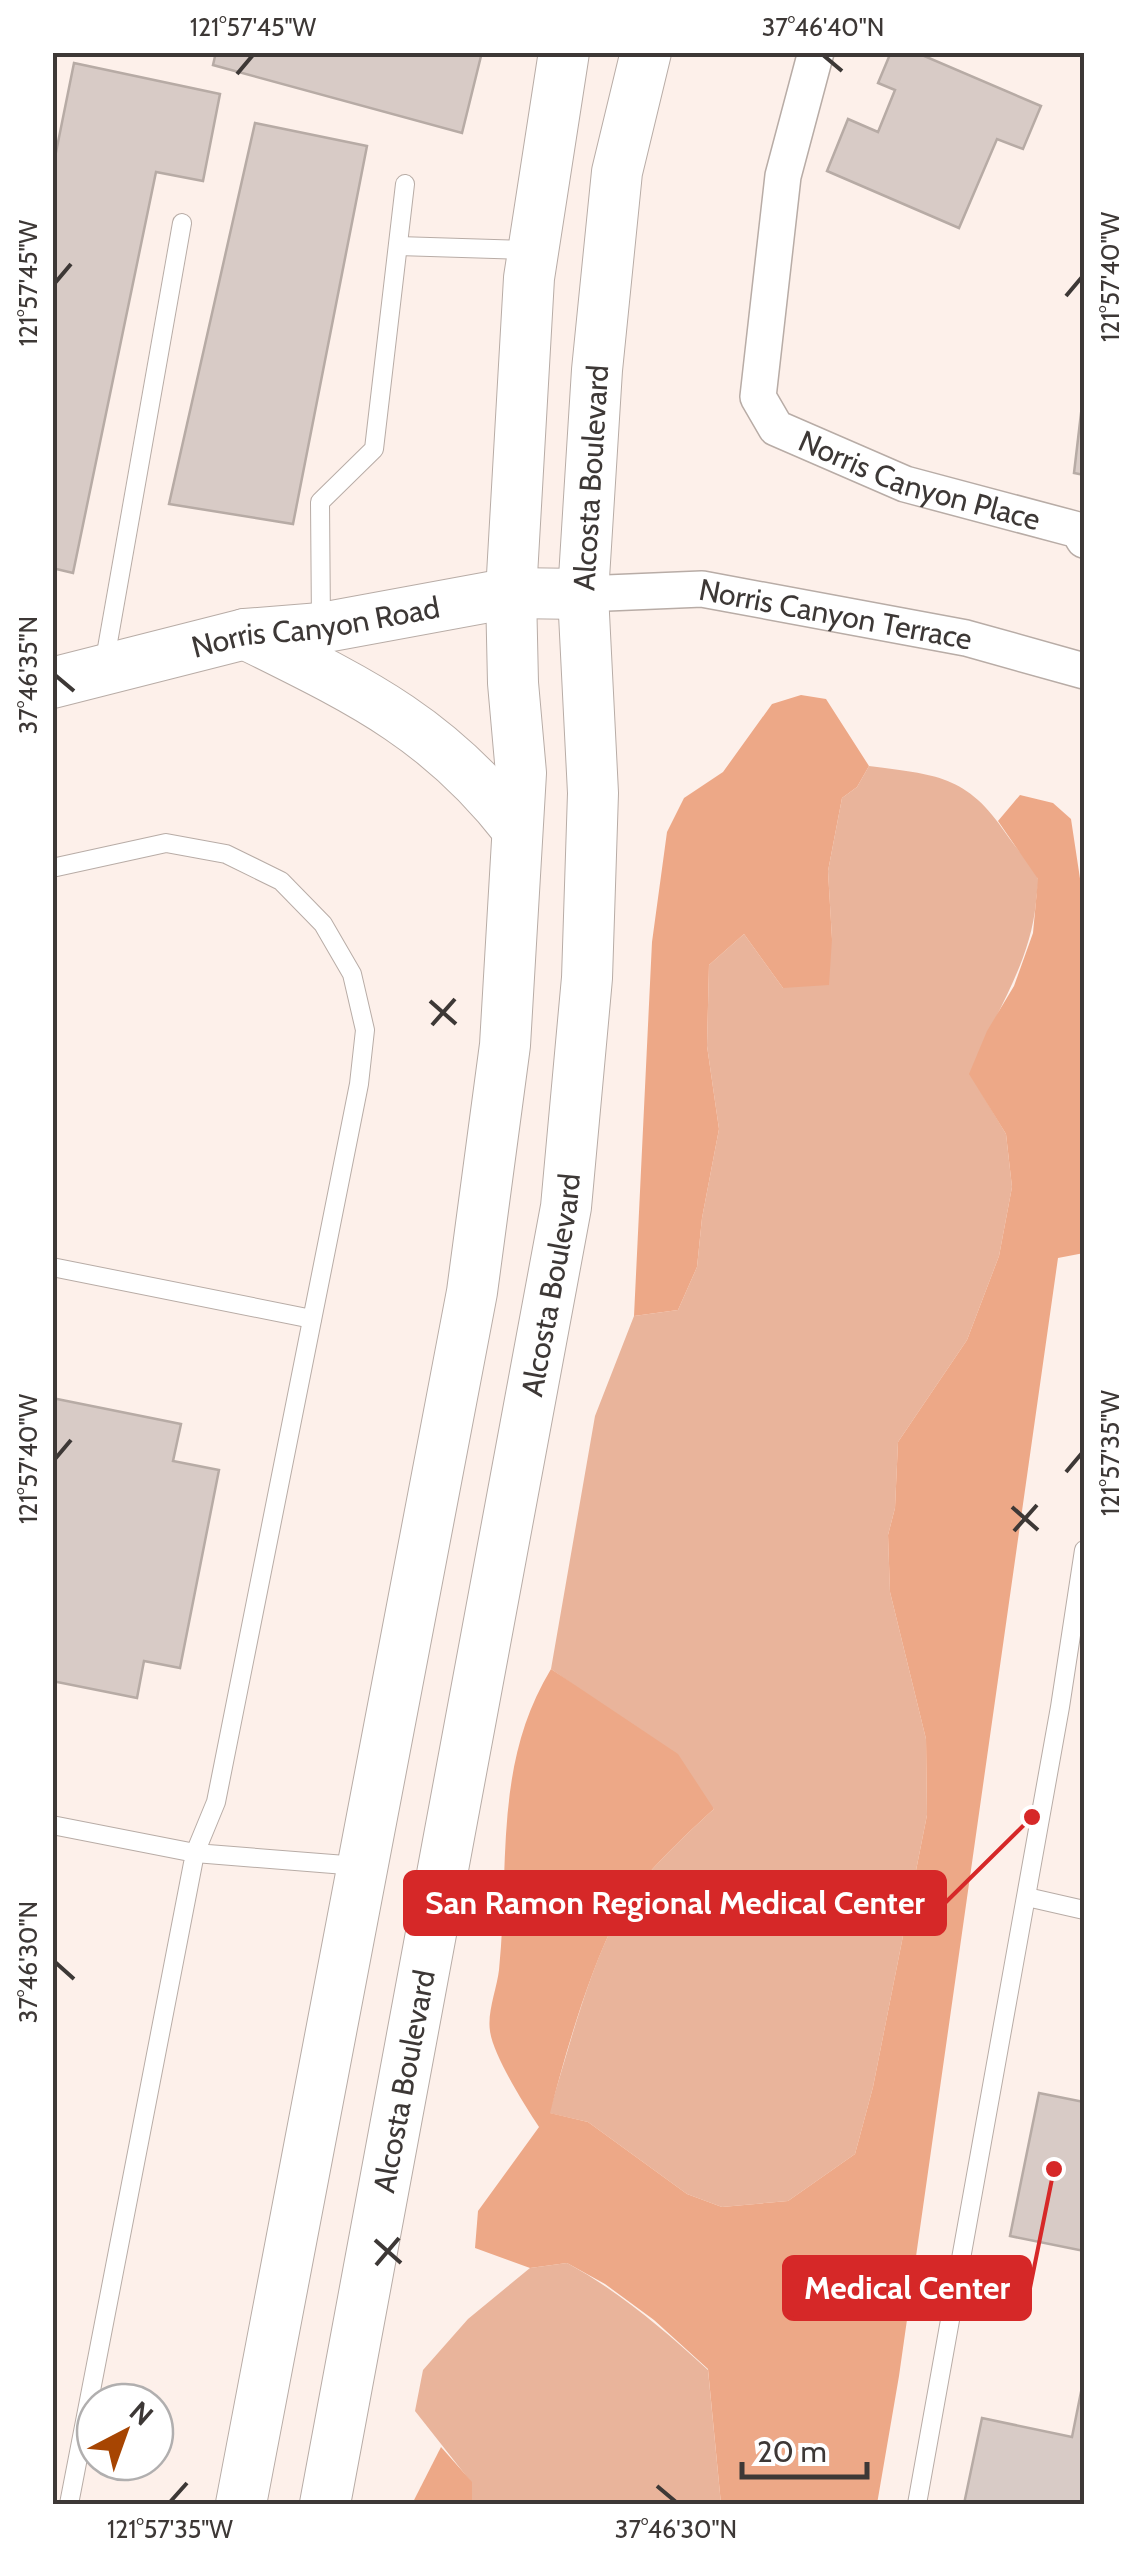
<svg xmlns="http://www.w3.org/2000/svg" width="1137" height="2557" viewBox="0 0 1137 2557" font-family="Cabin,sans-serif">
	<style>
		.green { fill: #e9b49b }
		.forest { fill: #eda887 }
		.building { fill: #d8cbc6; stroke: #b7aba5; stroke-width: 2.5 }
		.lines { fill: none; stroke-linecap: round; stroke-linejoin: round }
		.lane-casing { stroke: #b8aca6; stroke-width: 20 }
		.street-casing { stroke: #b8aca6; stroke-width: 38 }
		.secondary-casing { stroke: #b8aca6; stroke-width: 52 }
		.lane { stroke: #fff; stroke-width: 18 }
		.street { stroke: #fff; stroke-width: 35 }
		.secondary { stroke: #fff; stroke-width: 50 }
		.ticks { fill: none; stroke: #3d3836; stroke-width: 4 }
		.labels { text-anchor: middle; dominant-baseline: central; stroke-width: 9; stroke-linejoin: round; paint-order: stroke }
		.street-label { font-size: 30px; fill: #3d3836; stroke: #fff }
		.leader { fill: none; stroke: #d62828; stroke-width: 4 }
		.callout-dot { fill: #d62828; stroke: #fff; stroke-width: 4 }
		.callout { fill: #d62828; stroke: #d62828; stroke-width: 4 }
		.callout-label { font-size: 32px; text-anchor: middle; font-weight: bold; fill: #fff }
		.neatline { fill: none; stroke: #3d3836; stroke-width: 4 }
		.ticks-label { font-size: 25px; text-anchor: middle; fill: #3d3836 }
	</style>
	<rect width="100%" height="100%" fill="#fdf0ea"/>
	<!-- green -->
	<g class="green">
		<path d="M869,766C935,775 967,774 1007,835C1014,846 1035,868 1038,879C1039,885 1036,896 1036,902C1030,966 993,1015 970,1074L1006,1134L1012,1187L999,1256L967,1340L898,1442L895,1508L888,1535L890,1592L926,1739L927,1815L873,2087L855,2154L788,2201L722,2207L687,2194L588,2122L549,2113C569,2048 586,1978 617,1917C634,1883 685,1835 714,1809L595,1700L551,1669L595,1416L634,1316L678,1310L697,1267L702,1218L719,1129L707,1046L709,965L744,934L783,988L832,939L828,871L842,798L857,787Z"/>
		<path d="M567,2263C620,2292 663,2329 708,2370L721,2504H472L471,2482L415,2411L423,2370L468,2319L530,2268Z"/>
	</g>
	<!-- forest -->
	<g class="forest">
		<path d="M801,695L826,699L869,766L857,787L842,798L828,871L832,939L829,985L783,988L744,934L709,965L707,1046L719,1129L702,1218L697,1267L678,1310L634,1316L652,942L667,832L684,798L723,772L772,704Z"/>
		<path d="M1020,795L1053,803L1071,819L1084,905V1253L1058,1258L899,2376L877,2504H721L708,2369L654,2320L605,2284L567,2263L530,2268L475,2248L478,2211L539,2127C525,2106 493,2055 490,2031C487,2012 497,1988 499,1970C510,1864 493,1765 551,1669L678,1754L714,1809C685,1835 634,1883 617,1917C588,1975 566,2051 550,2113L588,2122L687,2194L722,2207L788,2201L855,2154L873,2087L927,1815L926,1739L890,1592L888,1535L895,1508L898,1442L967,1340L999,1256L1012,1187L1006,1134L969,1074L987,1031L1014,986L1033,933L1038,879L998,821Z"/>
		<path d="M441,2447L472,2482V2504H412Z"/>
	</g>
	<!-- building -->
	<g class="building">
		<path d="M216,52H482L462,133L213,65Z"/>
		<path d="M891,52H915L1041,106L1023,149L997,139L959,228L827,171L848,119L878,132L895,90L878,83Z"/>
		<path d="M74,63L220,94L203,181L156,172L73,573L52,568V172Z"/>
		<path d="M255,123L367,146L293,524L169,504Z"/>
		<path d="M1084,388V475L1074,473Z"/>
		<path d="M52,1398L181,1424L173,1461L219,1470L180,1668L144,1661L137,1698L52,1681Z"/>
		<path d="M1039,2093L1084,2102V2251L1010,2236Z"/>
		<path d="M1084,2377V2504H964L982,2418L1072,2437Z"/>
	</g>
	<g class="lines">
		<!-- lane casing -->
		<g class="lane-casing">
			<g id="lane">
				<path d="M398,246L528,250"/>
				<path d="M321,624L320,502L374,449L405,184"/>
				<path d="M104,665L182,223"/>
				<path d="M52,868L166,843L226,854L281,881L323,924L352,974L365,1030L359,1084L216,1802L195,1853L358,1866"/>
				<path d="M52,1267L312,1319"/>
				<path d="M52,1825L195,1853L69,2504"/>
				<path d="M1027,1897L1084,1910"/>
				<path d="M917,2504L1060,1707L1084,1550"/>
			</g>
		</g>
		<!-- street casing -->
		<g class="street-casing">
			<g id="street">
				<path id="s1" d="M816,52L783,176L758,397L776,428L905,484L1078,530L1084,540"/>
				<path id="s2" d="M583,594L702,589L966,638L1084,671"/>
			</g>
		</g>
		<!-- secondary casing -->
		<g class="secondary-casing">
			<g id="secondary">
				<path d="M245,634C358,690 438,727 517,829"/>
				<path id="s3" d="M52,683L245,634L321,628L511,593L583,594"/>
				<path d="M241,2504L472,1292L505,1045L521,773L513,683L511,593L529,278L564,52"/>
				<path id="s4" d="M325,2504L566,1207L587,978L593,793L583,594L597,370L617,172L646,52"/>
			</g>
		</g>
		<!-- lane -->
		<use href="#lane" class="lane"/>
		<!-- street -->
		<use href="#street" class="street"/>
		<!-- secondary -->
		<use href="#secondary" class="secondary"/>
	</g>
	<!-- ticks -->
	<path class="ticks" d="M823,55L842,71M237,74L253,55M55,283L71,264M1066,296L1082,277M55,675L74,691M430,1001L456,1024M432,1025L455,999M55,1459L71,1440M1066,1472L1082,1453M1012,1507L1038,1530M1014,1531L1037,1505M55,1962L74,1979M375,2240L401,2263M376,2265L399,2238M657,2486L676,2502M170,2502L187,2483"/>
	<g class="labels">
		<!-- street labels -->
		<g class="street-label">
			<text stroke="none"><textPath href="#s4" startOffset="2050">Alcosta Boulevard</textPath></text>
			<text stroke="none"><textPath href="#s1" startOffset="540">Norris Canyon Place</textPath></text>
			<text stroke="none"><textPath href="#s2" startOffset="255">Norris Canyon Terrace</textPath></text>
			<text stroke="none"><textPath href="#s3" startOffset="270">Norris Canyon Road</textPath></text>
			<text stroke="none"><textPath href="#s4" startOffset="1240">Alcosta Boulevard</textPath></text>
			<text stroke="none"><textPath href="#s4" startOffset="430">Alcosta Boulevard</textPath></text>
		</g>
	</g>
	<!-- callouts -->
	<path class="leader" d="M1032 1817L945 1903M1054 2169L1030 2288"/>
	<g class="callout-dot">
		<circle cx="1032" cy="1817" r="10"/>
		<circle cx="1054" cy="2169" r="10"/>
	</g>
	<g class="callout">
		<rect x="405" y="1872" width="540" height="62" rx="10"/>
		<rect x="784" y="2257" width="246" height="62" rx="10"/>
	</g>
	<g class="callout-label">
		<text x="675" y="1914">San Ramon Regional Medical Center</text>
		<text x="907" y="2299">Medical Center</text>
	</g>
	<!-- border -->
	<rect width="1137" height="2557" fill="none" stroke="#ffffff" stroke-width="110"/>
	<!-- north arrow -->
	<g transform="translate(125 2432) rotate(41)"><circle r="48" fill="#ffffff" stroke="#b1afaf" stroke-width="2.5"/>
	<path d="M0-8L18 38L0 25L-18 38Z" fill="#a74502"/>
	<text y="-15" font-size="28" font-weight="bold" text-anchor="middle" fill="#3d3836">N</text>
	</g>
	<!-- scale -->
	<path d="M742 2462v15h125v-15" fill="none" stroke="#3d3836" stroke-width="5"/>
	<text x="757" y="2462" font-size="30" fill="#3d3836" stroke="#ffffff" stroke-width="8" paint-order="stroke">20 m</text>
	<rect x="55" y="55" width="1027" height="2447" class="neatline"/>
	<g class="ticks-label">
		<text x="253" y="36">121°57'45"W</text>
		<text x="823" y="36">37°46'40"N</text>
		<text transform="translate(1110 277) rotate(-90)" y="9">121°57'40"W</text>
		<text transform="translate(28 283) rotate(-90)" y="9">121°57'45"W</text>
		<text transform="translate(28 675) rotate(-90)" y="9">37°46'35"N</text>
		<text transform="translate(1110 1453) rotate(-90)" y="9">121°57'35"W</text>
		<text transform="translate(28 1459) rotate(-90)" y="9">121°57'40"W</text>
		<text transform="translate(28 1962) rotate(-90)" y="9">37°46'30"N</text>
		<text x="170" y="2538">121°57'35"W</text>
		<text x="676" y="2538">37°46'30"N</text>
	</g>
</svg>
